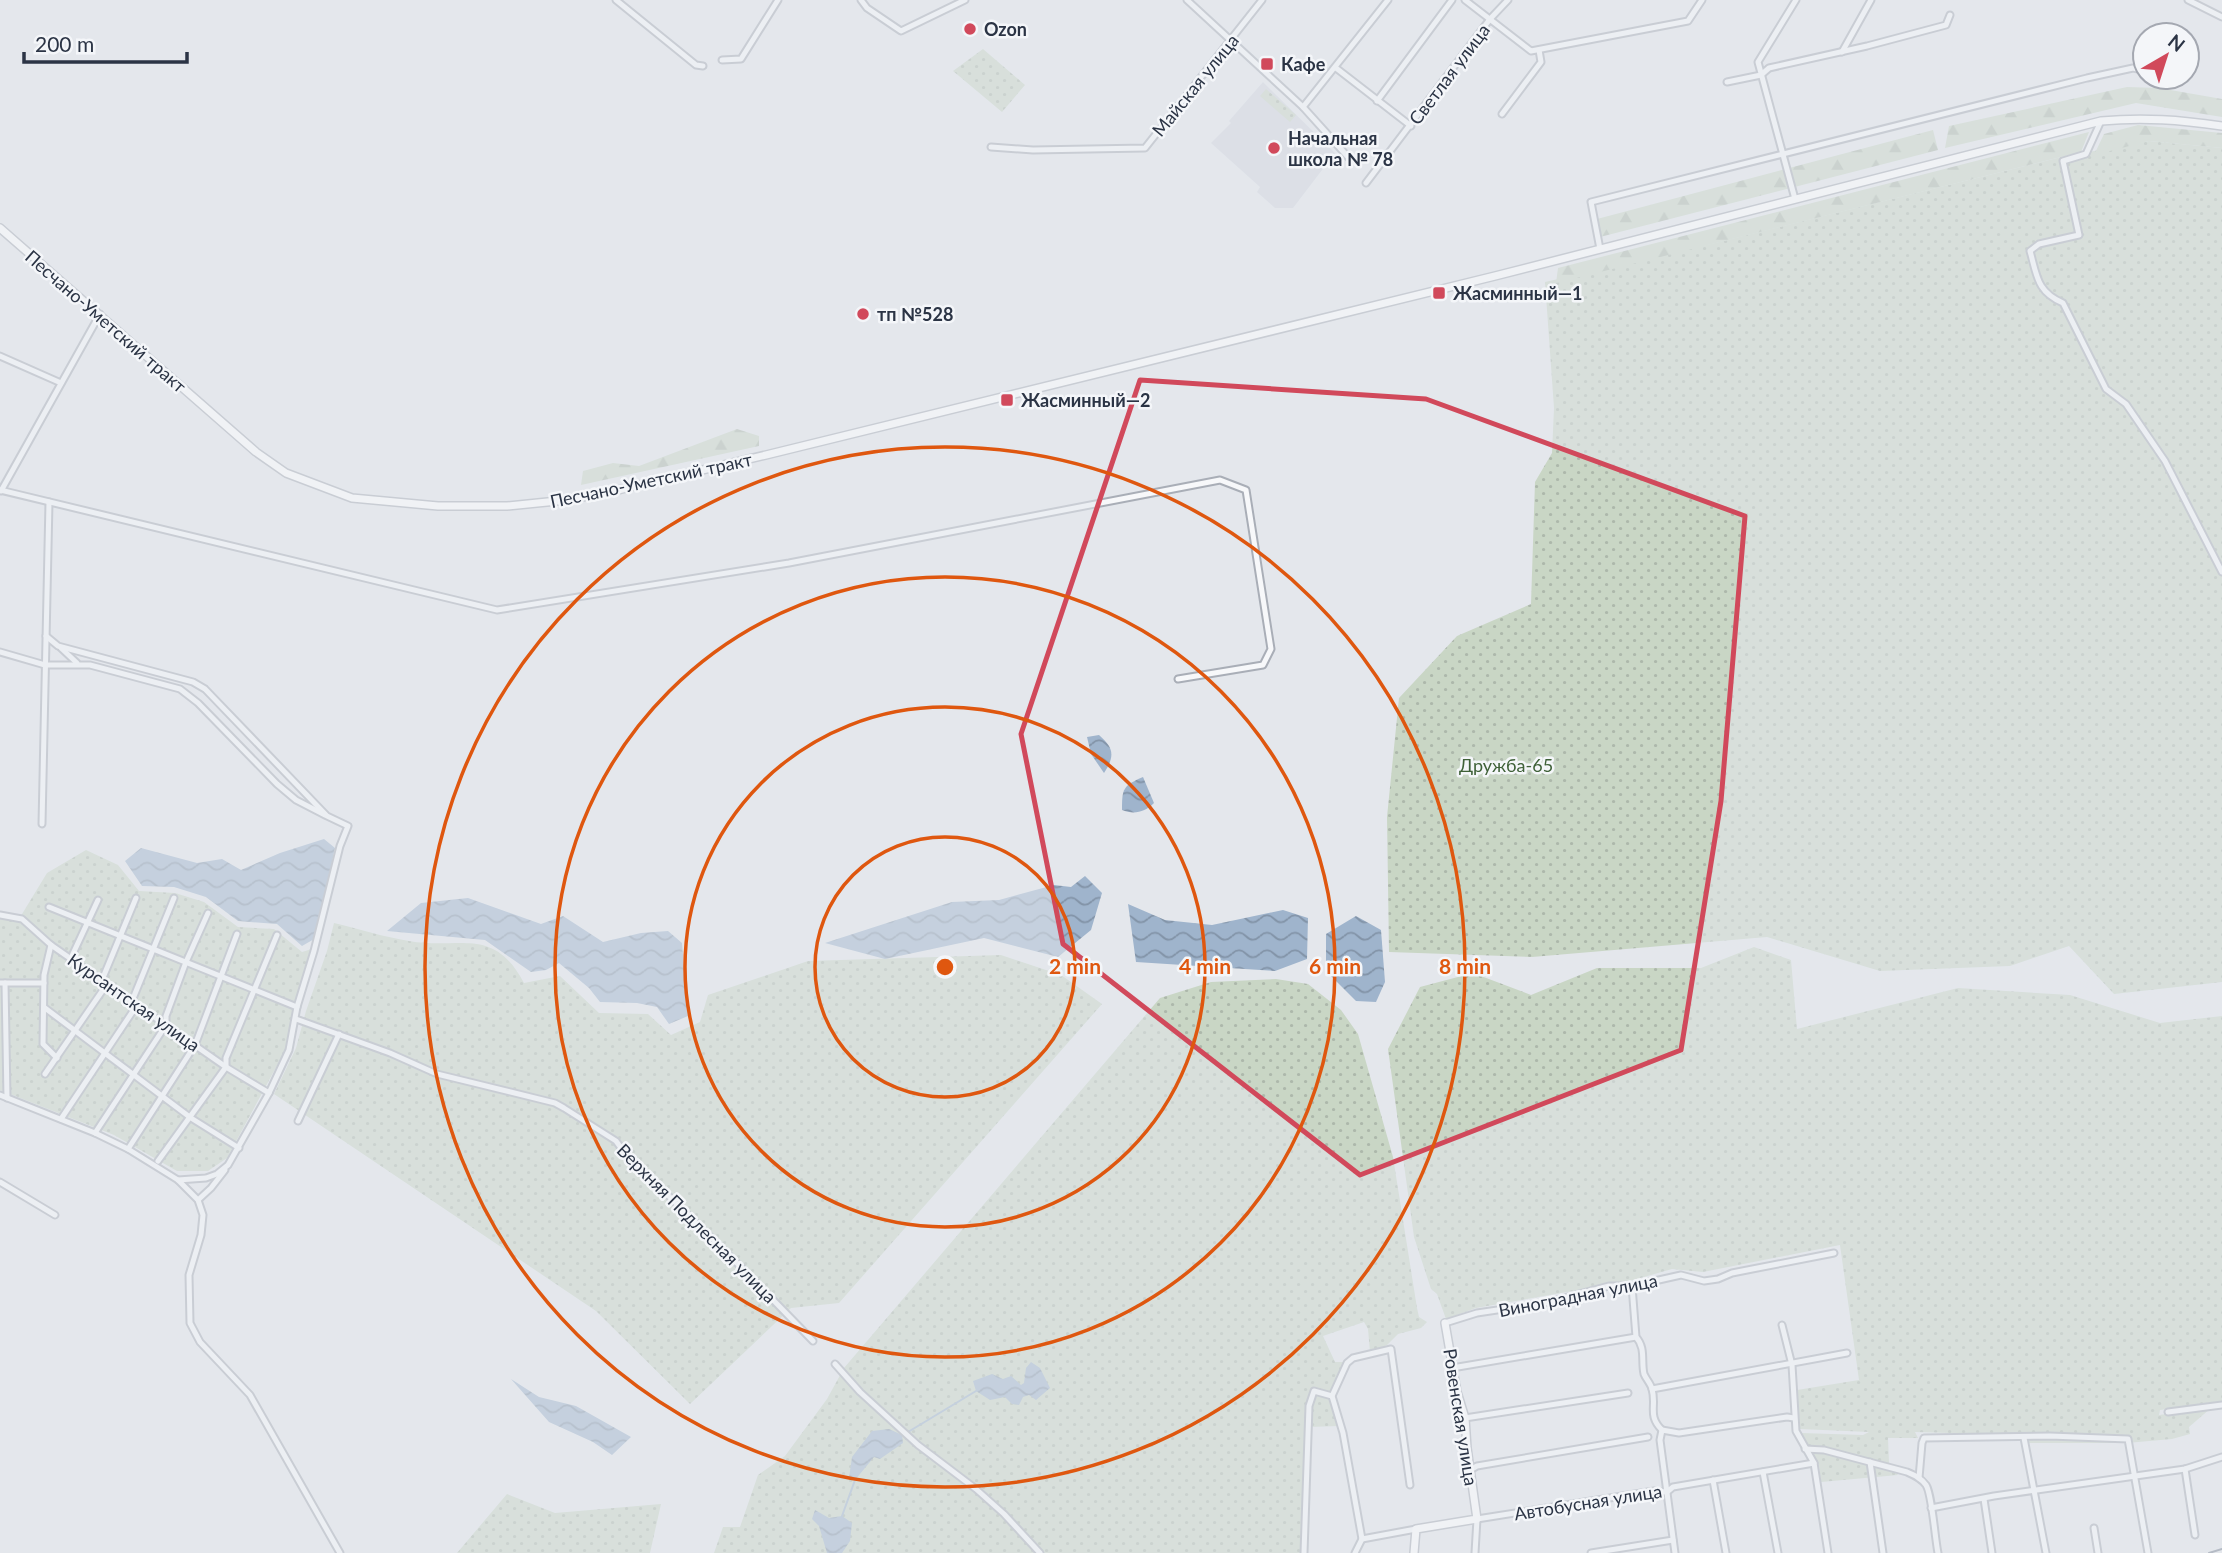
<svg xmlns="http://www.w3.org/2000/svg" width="2222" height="1553" viewBox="0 0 2222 1553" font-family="Lato,sans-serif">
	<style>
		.built { fill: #d2d6de }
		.green { fill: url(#green-dots) }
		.forest { fill: url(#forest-firs) }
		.water { fill: url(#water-waves) }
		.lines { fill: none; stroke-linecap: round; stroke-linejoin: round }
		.stream { stroke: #9fb4cc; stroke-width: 2 }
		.street-casing { stroke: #a9aeb7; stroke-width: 9 }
		.secondary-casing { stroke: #a9aeb7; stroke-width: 10 }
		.street { stroke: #f7f8fa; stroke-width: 5 }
		.secondary { stroke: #fff; stroke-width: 7 }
		.tram { stroke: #7d8696; stroke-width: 2 }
		.marked { fill: none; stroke: #d1495b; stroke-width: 5; stroke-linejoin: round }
		.ring { fill: none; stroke: #df570f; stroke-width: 3.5 }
		.poi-dot { fill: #d1495b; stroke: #f4f6f9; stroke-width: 2.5 }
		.labels { text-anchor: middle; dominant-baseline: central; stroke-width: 5; stroke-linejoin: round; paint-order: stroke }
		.poi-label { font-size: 18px; font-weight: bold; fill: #2b3445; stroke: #f4f6f9; text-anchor: start }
		.street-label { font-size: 18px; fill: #2b3445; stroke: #f4f6f9 }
		.park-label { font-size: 18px; fill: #3f6138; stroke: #f4f6f9 }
		.centre { fill: #df570f; stroke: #f4f6f9; stroke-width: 3.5 }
		.ring-label { font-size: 21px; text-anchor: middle; font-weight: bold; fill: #df570f; stroke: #f4f6f9; stroke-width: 5; stroke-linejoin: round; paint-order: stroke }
	</style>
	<defs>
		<pattern id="green-dots" width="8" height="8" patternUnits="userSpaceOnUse" patternTransform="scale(1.75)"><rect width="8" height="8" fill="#c9d6c5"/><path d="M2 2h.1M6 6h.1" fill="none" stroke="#adb8ab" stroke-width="1.8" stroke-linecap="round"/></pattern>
		<pattern id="forest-firs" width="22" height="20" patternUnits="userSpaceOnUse" patternTransform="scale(1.75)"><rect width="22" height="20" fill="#c9d6c5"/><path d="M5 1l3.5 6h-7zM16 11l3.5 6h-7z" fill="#adb8ab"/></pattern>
		<pattern id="water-waves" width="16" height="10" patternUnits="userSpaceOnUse" patternTransform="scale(1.75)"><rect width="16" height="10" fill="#9fb4cc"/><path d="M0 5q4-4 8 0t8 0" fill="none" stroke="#8293a7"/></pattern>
	</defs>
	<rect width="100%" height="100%" fill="#e4e7ec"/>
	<!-- built -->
	<path class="built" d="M1263,82L1335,153L1293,208H1275L1257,192L1260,187L1211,143L1231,123L1229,121Z"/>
	<!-- green -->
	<g class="green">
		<path d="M983,49L1025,85L1002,112L953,71Z"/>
		<path d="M1266,89L1296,115L1290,122L1260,96Z"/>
		<path d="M2149,141L2222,148V982L2114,994L2069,946L2010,966L1880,971L1767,937L1532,957L1389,952L1387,817L1399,698L1457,636L1531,604L1535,482L1552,453L1554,408L1545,282L1715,243L2061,157Z"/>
		<path d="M86,850L118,865L139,891L175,893L204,902L238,927L274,929L302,952L315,948L300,984L286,1049L227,1158L208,1171H177L114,1135L0,1090V919H19L47,873Z"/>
		<path d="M334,923C359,929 384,937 409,941C460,950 493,925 524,983L560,976L599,1013L648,1014L671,1035L700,1022L708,995L808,961L1001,955L1061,975L1102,1004L839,1303L791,1308L690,1404L596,1311L274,1094L296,1048L306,1011L327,951Z"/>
		<path d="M1754,947L1791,960L1797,1029L1958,988L2070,995L2160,1023L2222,1016V1401L2160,1410L2159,1415L2211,1408L2189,1427L2190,1434L2172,1439L2127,1443H2030L2026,1442L2022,1435L1915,1432L1918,1438H1888L1889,1463L1898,1475L1821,1482L1819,1465L1801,1439V1433L1863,1435L1869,1432L1800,1429L1797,1390L1859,1380L1840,1245L1703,1272L1672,1269L1630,1281L1476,1308L1446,1319L1437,1294L1431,1289L1414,1237L1388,1049L1420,987L1473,973L1531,995L1597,968H1701Z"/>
		<path d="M1276,979L1308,984L1341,1010L1358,1034L1393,1157L1417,1308L1419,1317L1427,1322L1421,1328L1398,1334L1387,1345L1370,1352L1368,1329L1364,1322L1323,1336L1335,1362H1346L1330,1393L1310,1391L1303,1553H714L723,1527H740L758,1475L785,1456L827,1399L844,1368L1160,998L1211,982Z"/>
		<path d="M1317,1393L1332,1399L1339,1426L1309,1427L1311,1402Z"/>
		<path d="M507,1494L555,1513L661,1504L650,1553H457Z"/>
	</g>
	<!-- forest -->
	<g class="forest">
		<path d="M2127,87L2159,88L2222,99V117L2136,103L1945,148L1949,126Z"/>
		<path d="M2138,125L2222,133V148L2149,141L2094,155L2104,134Z"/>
		<path d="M1933,130L1938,150L1600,237L1597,219Z"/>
		<path d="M2089,132L2081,152L1556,283L1558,268Z"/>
		<path d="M737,429L759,436V446L581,485L583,471L613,463L639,466Z"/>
	</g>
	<!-- water -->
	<g class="water">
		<path d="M1099,735C1114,748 1115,756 1104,773L1091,754L1087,737Z"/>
		<path d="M1143,777L1154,803C1145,812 1134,815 1122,810C1122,788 1123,786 1143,777Z"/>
		<path d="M324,839L335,848L316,938L302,946L277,924L238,921L206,897L174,887L142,886L125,861L141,848L197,863L222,859L241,870L280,853Z"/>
		<path d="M1085,876L1102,893L1091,930L1058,957L984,938L885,959L825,943L952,902L999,900L1054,885L1071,887Z"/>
		<path d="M468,898L541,924L563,916L603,942L641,933L668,931L682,943L688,1016L669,1024L657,1007L637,1003L600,1002L589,988L559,963L546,970L531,972L485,940L387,931L421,903Z"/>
		<path d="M1128,904L1165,920L1212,925L1283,910L1308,918L1307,959L1275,971L1136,962Z"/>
		<path d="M1356,916L1381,930L1385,982L1376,1002L1356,1001L1326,971V934Z"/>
		<path d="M1031,1362L1040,1368L1050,1388L1036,1400L1029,1395L1023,1397L1019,1405L1012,1404L1005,1397L990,1400L976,1391L973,1381L992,1374L1003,1379L1011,1376L1021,1385L1024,1383L1026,1368Z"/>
		<path d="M511,1379L539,1397L576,1406L631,1437L612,1455L593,1442L549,1422Z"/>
		<path d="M889,1429L902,1435L903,1443L880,1459L874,1457L855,1480L849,1478L852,1457L872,1431Z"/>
		<path d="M815,1510L829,1518L842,1516L852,1523L850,1541L842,1553H827L819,1526L812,1519Z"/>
	</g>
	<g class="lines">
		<!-- stream -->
		<g class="stream">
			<path d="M908,1432L976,1391"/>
			<path d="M842,1516L855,1480"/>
		</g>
		<!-- street casing -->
		<g class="street-casing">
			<g id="street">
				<path d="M616,0L696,65L703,66"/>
				<path d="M861,0L867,8L901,31L965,0"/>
				<path d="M1187,0L1303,107L1349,158"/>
				<path d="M1465,0L1531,51L1688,21L1702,0"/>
				<path d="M2188,0L2222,17"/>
				<path d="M1842,52L1871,0"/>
				<path d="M722,60L741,59L778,0"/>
				<path d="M1336,68L1411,126"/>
				<path d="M2171,77L2179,79"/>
				<path d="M1727,82L1761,75L1769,68L1867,46L1946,25L1950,15"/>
				<path d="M1377,101L1452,0"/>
				<path d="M1303,107L1388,0"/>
				<path d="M1502,114L1541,62L1539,50"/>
				<path d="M2101,121L2086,154L2063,161L2079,235L2039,244L2030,251C2037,276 2037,292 2063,303L2106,389L2126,404L2165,461L2222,572"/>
				<path d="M991,147L1033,150L1145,148L1262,0"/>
				<path d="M1366,183L1490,19L1508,0"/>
				<path d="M1795,199L1758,62L1796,0"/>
				<path d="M1600,249L1591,202L2087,78L2133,68L2145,71"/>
				<path d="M0,356L61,383"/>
				<path d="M0,490L497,610L789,563L1220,480L1246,490L1271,649L1263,665L1178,679"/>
				<path d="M1,491L100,314"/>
				<path d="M46,636L58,646L193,682L205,689L327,816L348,826L340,846L314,951L297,1007L289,1050L269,1093L228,1165L217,1174L206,1178L178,1180"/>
				<path d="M61,648L77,663"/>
				<path d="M0,652L45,665H90L180,689L198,703L277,784L296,800L325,815"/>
				<path d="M42,824L49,502"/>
				<path d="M49,907L297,1007"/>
				<path d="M0,915L22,919L51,945L226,1067L269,1093"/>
				<path d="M51,945L44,975L43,1044L57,1058"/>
				<path d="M71,958L98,900"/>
				<path d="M102,980L136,898"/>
				<path d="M0,983H44"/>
				<path d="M5,983L7,1098"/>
				<path d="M132,1001L174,898"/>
				<path d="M45,1008L191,1118L239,1148"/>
				<path d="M296,1019L390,1053L437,1074L555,1103L564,1108L616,1141L624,1152L744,1270L813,1341"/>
				<path d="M45,1074L107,984"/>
				<path d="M0,1095L95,1133L128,1149L178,1180L198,1200L203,1215L201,1235L189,1275L190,1323L200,1342L250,1395L340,1553"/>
				<path d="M61,1119L137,1005"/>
				<path d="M298,1121L339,1034"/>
				<path d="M95,1133L166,1025V1016L186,962L208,913"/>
				<path d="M128,1149L195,1045L237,934"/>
				<path d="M158,1161L226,1067V1058L277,935"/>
				<path d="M0,1182L55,1215"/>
				<path d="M198,1200L211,1188L225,1170"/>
				<path d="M1632,1286L1636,1337C1646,1348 1641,1361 1644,1374C1646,1379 1651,1384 1652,1389C1657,1406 1647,1415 1662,1430L1660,1440L1675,1553"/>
				<path d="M1445,1323L1477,1313L1545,1303L1609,1286H1632L1681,1275L1704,1281L1718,1279L1732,1273L1834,1253"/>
				<path d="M1782,1325L1792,1365L1796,1431L1814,1463L1828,1553"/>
				<path d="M835,1364L860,1392L918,1445L976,1489L1004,1514L1040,1553"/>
				<path d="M1452,1368L1636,1337"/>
				<path d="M1652,1389L1847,1353"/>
				<path d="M2168,1412L2222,1405"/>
				<path d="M1465,1418L1628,1393"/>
				<path d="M1662,1430L1679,1433L1787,1417L1794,1418"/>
				<path d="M2024,1438L2046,1553"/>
				<path d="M1805,1449L1824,1450L1907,1472C1914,1475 1921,1478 1926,1485C1932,1494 1935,1539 1938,1553"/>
				<path d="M1870,1462L1883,1553"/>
				<path d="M2185,1469L2195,1535"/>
				<path d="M1470,1470L1477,1466L1648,1437"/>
				<path d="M1763,1472L1778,1553"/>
				<path d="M1919,1478L1922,1443L1924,1438L2050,1436L2128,1439L2148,1553"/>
				<path d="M1713,1480L1726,1553"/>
				<path d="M1984,1499L1992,1553"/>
				<path d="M1931,1508L1994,1496L2185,1469L2222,1457"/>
				<path d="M2094,1528L2098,1553"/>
				<path d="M1362,1539L1416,1529"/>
				<path d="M1304,1553L1309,1406L1314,1391L1332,1396"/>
				<path d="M1355,1553L1362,1539L1343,1433L1332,1396L1347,1363L1353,1358L1391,1349L1410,1485"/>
				<path d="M1475,1553L1477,1519L1654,1491L1667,1492L1673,1487L1814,1463"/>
				<path d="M1591,1553L1673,1540"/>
			</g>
		</g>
		<!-- secondary casing -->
		<g class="secondary-casing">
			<g id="secondary">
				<path d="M0,228L256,452L286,473L352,498L438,506H507L567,500L618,490L766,455L1495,276L2101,121C2144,117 2180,120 2222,126"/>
				<path d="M1414,1553L1416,1529L1477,1519L1467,1448L1465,1418L1457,1392L1445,1323"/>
			</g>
		</g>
		<!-- street -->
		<use href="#street" class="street"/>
		<!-- secondary -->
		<use href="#secondary" class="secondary"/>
		<!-- tram -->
		<path class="tram" d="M2209,1553L2222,1549"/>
	</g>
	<!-- marked area -->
	<path d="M0 0H2222V1553H0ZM1140,380L1426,399L1745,516L1721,801L1681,1050L1360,1175L1063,944L1021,734Z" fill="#e4e7ec" fill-opacity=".55" fill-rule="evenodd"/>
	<path class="marked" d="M1140,380L1426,399L1745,516L1721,801L1681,1050L1360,1175L1063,944L1021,734Z"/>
	<!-- distance rings -->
	<g class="ring">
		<circle cx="945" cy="967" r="130"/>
		<circle cx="945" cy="967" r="260"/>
		<circle cx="945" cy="967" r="390"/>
		<circle cx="945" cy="967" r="520"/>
	</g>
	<!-- markers -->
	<g class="poi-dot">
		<circle cx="970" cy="29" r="7"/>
		<rect x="1260" y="57" width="14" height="14" rx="3.5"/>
		<circle cx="1274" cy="148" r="7"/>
		<rect x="1432" y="286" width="14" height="14" rx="3.5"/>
		<circle cx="863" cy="314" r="7"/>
		<rect x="1000" y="393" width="14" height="14" rx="3.5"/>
	</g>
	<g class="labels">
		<!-- poi labels -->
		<g class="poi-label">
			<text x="984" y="29">Ozon</text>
			<text x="1281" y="64">Кафе</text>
			<text x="1288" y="138">Начальная<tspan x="1288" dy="21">школа № 78</tspan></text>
			<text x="1453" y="293">Жасминный—1</text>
			<text x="877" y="314">тп №528</text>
			<text x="1021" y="400">Жасминный—2</text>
		</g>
		<!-- street labels -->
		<g class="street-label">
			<text transform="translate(1449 74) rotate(-53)">Светлая улица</text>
			<text transform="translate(1195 85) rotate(-51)">Майская улица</text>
			<text transform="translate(106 321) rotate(41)">Песчано-Уметский тракт</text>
			<text transform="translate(651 480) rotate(-12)">Песчано-Уметский тракт</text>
			<text transform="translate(134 1002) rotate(35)">Курсантская улица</text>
			<text transform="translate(697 1223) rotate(45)">Верхняя Подлесная улица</text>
			<text transform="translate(1578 1295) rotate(-11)">Виноградная улица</text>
			<text transform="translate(1461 1417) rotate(81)">Ровенская улица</text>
			<text transform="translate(1588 1502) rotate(-9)">Автобусная улица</text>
		</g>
		<!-- park labels -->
		<g class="park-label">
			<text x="1506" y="765">Дружба-65</text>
		</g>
	</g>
	<circle cx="945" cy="967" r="10" class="centre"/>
	<g class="ring-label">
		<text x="1075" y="974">2 min</text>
		<text x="1205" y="974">4 min</text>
		<text x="1335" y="974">6 min</text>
		<text x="1465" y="974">8 min</text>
	</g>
	<!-- north arrow -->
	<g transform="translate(2166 56) rotate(39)"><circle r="33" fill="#f4f6f9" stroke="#a4a8b1" stroke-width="2"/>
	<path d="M0-5L12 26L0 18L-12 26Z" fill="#d1495b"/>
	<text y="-10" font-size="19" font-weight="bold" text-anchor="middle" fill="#2b3445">N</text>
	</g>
	<!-- scale -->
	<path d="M24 52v10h163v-10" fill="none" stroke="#2b3445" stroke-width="3.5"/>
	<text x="35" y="52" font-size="21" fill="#2b3445" stroke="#f4f6f9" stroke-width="5" paint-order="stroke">200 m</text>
</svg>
